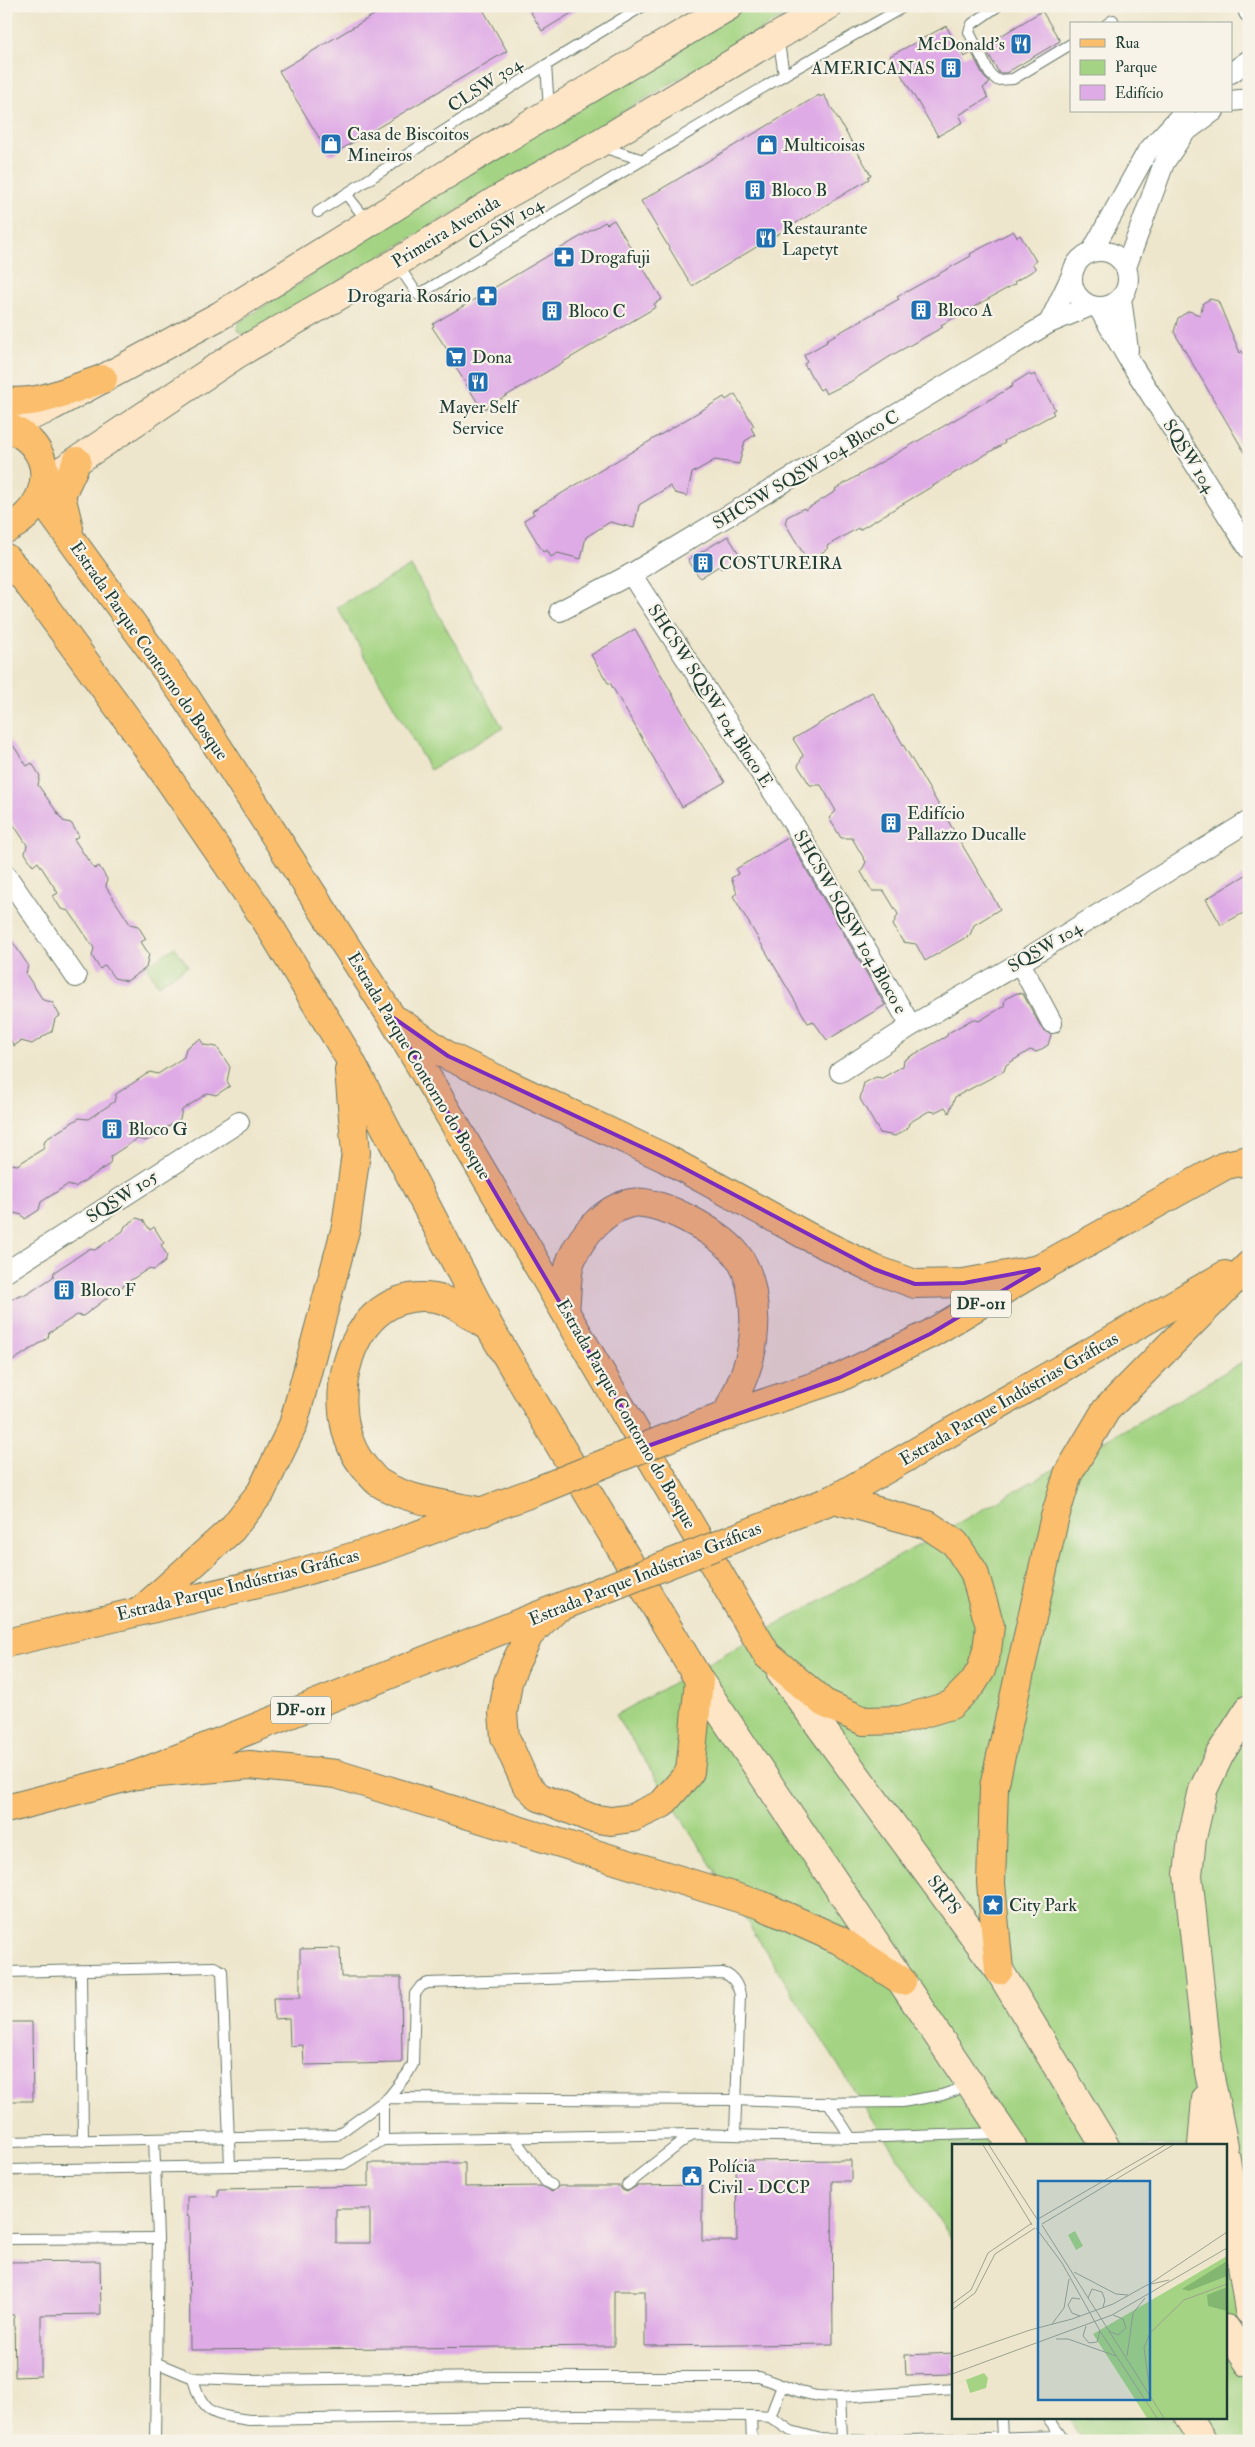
<svg xmlns="http://www.w3.org/2000/svg" width="1255" height="2447" viewBox="0 0 1255 2447" font-family="'IM FELL Double Pica',serif">
	<style>
		.green { fill: #a4d483; stroke: #62885c }
		.building { fill: #dfabe6; fill-rule: evenodd }
		.lines { fill: none; stroke-linecap: round; stroke-linejoin: round }
		.service-casing { stroke: #677869; stroke-width: 12 }
		.minor-casing { stroke: #677869; stroke-width: 22 }
		.secondary-casing { stroke: #677869; stroke-width: 30 }
		.primary-casing { stroke: #677869; stroke-width: 30 }
		.service { stroke: #fff; stroke-width: 10 }
		.minor { stroke: #fff; stroke-width: 20 }
		.secondary { stroke: #fde5c5; stroke-width: 28 }
		.primary { stroke: #fabe6d; stroke-width: 28 }
		.primary-bridge-casing { stroke: #677869; stroke-width: 30; stroke-linecap: butt }
		.primary-bridge { stroke: #fabe6d; stroke-width: 28 }
		.marked { fill: #7b2cbf; fill-opacity: 0.2; stroke: #7b2cbf; stroke-width: 4; stroke-linejoin: round }
		.labels { text-anchor: middle; dominant-baseline: central; stroke-width: 4.5; stroke-linejoin: round; paint-order: stroke }
		.shield { fill: #f7f3e8; stroke: #60746a; stroke-width: 1 }
		.shield-label { font-size: 16px; font-weight: bold; fill: #1f3d34 }
		.poi-label { font-size: 18px; fill: #1f3d34; stroke: #f7f3e8; text-anchor: start }
		.street-label { font-size: 18px; fill: #1f3d34; stroke: #f7f3e8 }
		.inset-road { fill: none; stroke: #9ba28f; stroke-width: 1 }
		.view { fill: #1f6fb2; fill-opacity: 0.15; stroke: #1f6fb2; stroke-width: 2.5 }
		.inset-edge { fill: none; stroke: #1f3d34; stroke-width: 2.5 }
	</style>
	<rect width="100%" height="100%" fill="#f7f3e8"/>
	<filter id="ink" filterUnits="userSpaceOnUse"><feTurbulence type="fractalNoise" baseFrequency=".02" numOctaves="2"/><feDisplacementMap in="SourceGraphic" scale="10" xChannelSelector="R" yChannelSelector="G"/><feConvolveMatrix kernelMatrix="1 2 1 2 8 2 1 2 1" color-interpolation-filters="sRGB"/></filter>
	<filter id="wash" filterUnits="userSpaceOnUse"><feTurbulence type="fractalNoise" baseFrequency=".0096" numOctaves="4" result="noise"/><feDisplacementMap in="SourceGraphic" scale="20" xChannelSelector="R" yChannelSelector="G"/><feGaussianBlur stdDeviation="1.12" result="paint"/><feColorMatrix in="noise" values="0 0 0 0 0 0 0 0 0 0 0 0 0 0 0 0 0 1.4 0 .05"/><feComposite in="paint" operator="in"/></filter>
	<g filter="url(#wash)">
		<rect width="100%" height="100%" fill="#eee6cc"/>
		<!-- green -->
		<g class="green">
			<path d="M749,6H801L248,335L239,333L237,329L239,322L304,281L357,242Z"/>
			<path d="M411,566L503,728L430,770L337,607Z"/>
			<path d="M175,947L188,966L158,985L146,966Z"/>
			<path d="M1249,1358V2441H1084L1069,2418H1226V2146H954V2243L857,2095L616,1715L1181,1398Z"/>
		</g>
		<g id="blocks">
			<!-- building -->
			<g class="building">
				<path d="M389,6H481L507,51L330,156L279,71Z"/>
				<path d="M527,6H583L542,31Z"/>
				<path d="M1042,11L1060,41L1006,73H999L984,46Z"/>
				<path d="M946,26L964,57L972,53L984,77L990,83L983,88L988,98L959,115L963,122L938,136L890,56Z"/>
				<path d="M819,95L820,97L824,95L871,175L868,177L869,179L692,286L641,201Z"/>
				<path d="M614,220L662,299L654,304L656,307L484,409L481,408L448,355L450,354L432,327L434,326L433,324L605,222L607,224Z"/>
				<path d="M1013,231L1017,237L1020,235L1036,261L1032,263L1036,269L1014,282L1015,284L941,325L943,327L894,354L850,382L826,394L823,388L820,390L804,364L807,362L804,355L827,342L826,340L899,299L897,297L971,256L970,254Z"/>
				<path d="M1210,299L1218,301L1240,353L1242,351L1249,363V460L1174,332L1178,318L1189,311L1200,315L1203,303Z"/>
				<path d="M1028,374L1032,376L1034,374L1055,409L1052,411L1054,414L1004,441L1005,443L859,530L858,528L827,546L828,549L812,558L810,555L806,558L785,523L787,517L804,508L805,510L836,491L835,489L1013,386L1012,384Z"/>
				<path d="M735,394L754,426L751,428L755,435L745,441L739,464L715,460L692,473L687,496L675,493L670,486L639,505L634,528L610,522L586,537L581,559L558,553L551,557L547,550L543,552L524,520L534,514L532,511L724,397L726,400Z"/>
				<path d="M728,536L741,557L721,569L719,566L700,578L688,560Z"/>
				<path d="M635,629L695,734L725,782L682,807L610,683H608L591,655Z"/>
				<path d="M872,692L1000,909L974,925L970,935L925,961L916,944L903,942L893,925L898,914L884,891H872L861,872L866,862L852,838H841L829,818L836,811L821,785H810L798,766L803,755L793,739Z"/>
				<path d="M6,735L27,766L32,763L40,776L38,785L63,821L71,823L79,836L74,839L94,869L99,866L107,879L106,887L130,924L138,926L146,939L141,942L149,954L146,968L127,981L114,978L105,965L100,969L92,956L94,948L69,911L61,909L53,896L58,893L38,862L33,866L25,853L27,845L6,813Z"/>
				<path d="M788,838L885,1005L827,1040L813,1021L808,1023L733,896L737,893L731,878L738,874L736,869Z"/>
				<path d="M1249,873V910L1221,925L1206,899Z"/>
				<path d="M6,932L28,965L26,974L43,1000L52,1002L60,1016L55,1019L52,1031L32,1044L21,1041L14,1046L6,1033Z"/>
				<path d="M1017,993L1023,994L1042,1029L1051,1035L1048,1045L1037,1052L1030,1050L1006,1065L1004,1071L955,1097L949,1113L945,1107L935,1112L929,1111L909,1123L907,1129L895,1136L880,1133L860,1099L864,1083L876,1077L882,1078L903,1066L904,1060L947,1036L948,1033L973,1019L979,1021L1004,1006L1005,999Z"/>
				<path d="M200,1039L204,1045L217,1047L230,1067L227,1081L230,1086L216,1095L208,1093L182,1110L180,1119L146,1141L137,1139L111,1156L110,1164L75,1187L67,1185L41,1202L39,1210L25,1219L22,1215L6,1211V1163L17,1165L43,1149L45,1140L79,1118L88,1119L114,1102L116,1094L150,1072L158,1074L184,1057L186,1048Z"/>
				<path d="M137,1218L143,1220L150,1230L154,1227L164,1243L161,1245L167,1255L165,1262L154,1270L148,1269L131,1280L83,1316L77,1315L49,1333L48,1338L6,1365V1303L19,1295H25L29,1293L53,1277L54,1272L89,1249L95,1250L123,1231L125,1226Z"/>
				<path d="M340,1948L341,1977H401L402,2063L304,2065L303,2045L290,2046L289,2018L274,2019L273,1998H300V1949Z"/>
				<path d="M6,2022H32L33,2101H6Z"/>
				<path d="M851,2160V2181H832L833,2344L645,2346V2291H614V2346L190,2350L189,2216H187V2197L218,2196V2189L369,2186V2163H465V2187L541,2186L552,2192L559,2186H620L622,2190L627,2192L637,2186L702,2185V2241H737L736,2161ZM336,2209H370V2243H336Z"/>
				<path d="M100,2261L101,2314L41,2315V2376L15,2377L14,2315H6V2262Z"/>
				<path d="M954,2353V2374L906,2375L905,2355Z"/>
			</g>
		</g>
	</g>
	<g filter="url(#ink)">
		<use href="#blocks" fill-opacity="0" stroke="#677869" stroke-width="1"/>
		<g class="lines">
			<!-- service casing -->
			<g class="service-casing">
				<g id="service">
					<path d="M998,6L972,24L969,32L990,74L997,80L1013,79L1071,44"/>
					<path d="M1107,24L1113,20"/>
					<path d="M778,37L784,75"/>
					<path d="M546,65L549,109"/>
					<path d="M602,147L643,160"/>
					<path d="M346,194L369,223"/>
					<path d="M318,212L546,65L643,6"/>
					<path d="M397,264L418,295L784,75L905,6"/>
					<path d="M6,1972L214,1967L222,1971L230,2165"/>
					<path d="M81,1972L83,2141"/>
					<path d="M388,2098L408,2073L413,2064L415,1994L421,1986L428,1983L722,1973C733,1975 738,1986 740,1995L735,2134"/>
					<path d="M383,2102V2140"/>
					<path d="M828,2102L851,2138"/>
					<path d="M514,2138L546,2182L552,2185"/>
					<path d="M154,2139L158,2238L155,2441"/>
					<path d="M6,2142L337,2135L388,2098L736,2100L810,2103L902,2102L942,2095L971,2085"/>
					<path d="M6,2170L344,2164L383,2140L692,2134L855,2138L1001,2133"/>
					<path d="M627,2185L692,2134"/>
					<path d="M6,2239L158,2238"/>
					<path d="M157,2363L193,2378"/>
					<path d="M954,2389L840,2397L817,2396L800,2392L759,2377H495L246,2380L193,2378C202,2414 213,2415 249,2420L579,2415L756,2416L770,2417L791,2431L821,2439L871,2441L1061,2436L1048,2418"/>
					<path d="M840,2397L842,2438"/>
					<path d="M751,2416L752,2441"/>
					<path d="M770,2417L782,2386"/>
					<path d="M1001,2418L1002,2437"/>
				</g>
			</g>
			<!-- minor casing -->
			<g class="minor-casing">
				<g id="minor">
					<path d="M1248,6L1249,12"/>
					<path d="M1231,73L1249,60"/>
					<path d="M1231,101L1249,99"/>
					<circle cx="1100" cy="279" r="28"/>
					<path d="M1092,251L1147,152L1185,111"/>
					<path d="M1126,267L1164,163L1184,133L1214,111"/>
					<path d="M1121,298L1128,350"/>
					<path d="M1098,307L1130,362L1249,549"/>
					<path d="M1049,323L1071,277"/>
					<path d="M631,574L790,818L911,1026"/>
					<path d="M560,611L631,574L1049,323L1090,306"/>
					<path d="M6,875L76,977"/>
					<path d="M1020,963L1052,1023"/>
					<path d="M840,1072L911,1026L1026,959L1249,821"/>
					<path d="M6,1272L239,1122"/>
				</g>
			</g>
			<!-- secondary casing -->
			<g class="secondary-casing">
				<g id="secondary">
					<path d="M7,426L45,410L221,315L471,159L729,6"/>
					<path d="M57,474L237,354L396,263L497,200L596,145L828,6"/>
					<path d="M781,1673L999,1970L1105,2146"/>
					<path d="M699,1680L1012,2146"/>
					<path d="M1202,2146L1206,2099"/>
					<path d="M1224,2146L1209,2072L1188,1875L1192,1838L1203,1790L1220,1754L1249,1709"/>
					<path d="M1226,2159L1249,2311"/>
					<path d="M1226,2329L1249,2363"/>
					<path d="M1189,2418L1203,2441"/>
				</g>
			</g>
			<!-- primary casing -->
			<g class="primary-casing">
				<g id="primary">
					<path d="M6,401C39,406 72,388 103,379"/>
					<path d="M6,426C17,431 27,437 34,446C58,477 37,516 6,529"/>
					<path d="M40,497L187,699L391,1016L767,1655L824,1703L864,1721L901,1720L951,1705L973,1683L981,1670L987,1650L990,1626L974,1572L955,1543L928,1525L834,1499"/>
					<path d="M69,528L61,495L77,461"/>
					<path d="M6,558L24,578L135,730L265,919L348,1056L490,1328L699,1680L690,1772L662,1804L632,1818L611,1821L591,1818L539,1797L526,1784L505,1737L503,1713L508,1682L514,1666L529,1635L554,1610"/>
					<path d="M398,1021L448,1056L665,1158L807,1236L874,1269L915,1284L964,1283L1039,1269"/>
					<path d="M565,1311C567,1297 566,1270 572,1258C583,1234 604,1209 631,1203C658,1198 721,1233 737,1255C745,1265 750,1281 752,1293C760,1343 747,1374 725,1417"/>
					<path d="M702,1424L839,1378L930,1334L1039,1269L1226,1165L1249,1160"/>
					<path d="M483,1512C449,1504 408,1502 378,1482C373,1478 369,1472 365,1468C317,1412 348,1284 435,1298C454,1301 472,1316 488,1327"/>
					<path d="M776,1522L834,1499L1225,1275"/>
					<path d="M142,1610L232,1529L261,1492L293,1425L346,1227L356,1153L349,1070"/>
					<path d="M6,1643L278,1579L382,1548L534,1492"/>
					<path d="M136,1775L250,1765L336,1774L761,1905L839,1940L902,1981"/>
					<path d="M6,1809L136,1775L590,1595"/>
					<path d="M999,1970L991,1883L994,1787L1054,1520L1068,1474L1106,1410L1249,1265"/>
				</g>
			</g>
			<!-- service -->
			<use href="#service" class="service"/>
			<!-- minor -->
			<use href="#minor" class="minor"/>
			<!-- secondary -->
			<use href="#secondary" class="secondary"/>
			<!-- primary -->
			<use href="#primary" class="primary"/>
			<!-- primary-bridge casing -->
			<g class="primary-bridge-casing">
				<g id="primary-bridge">
					<path d="M534,1492L702,1424"/>
					<path d="M590,1595L776,1522"/>
				</g>
			</g>
			<!-- primary-bridge -->
			<use href="#primary-bridge" class="primary-bridge"/>
		</g>
	</g>
	<!-- marked area -->
	<path class="marked" d="M391,1016L448,1056L665,1158L874,1269L915,1284L964,1283L1039,1269L930,1334L839,1378L645,1447Z"/>
	<!-- icons -->
	<defs>
		<g id="restaurant-square" transform="scale(1.125)"><rect x="-9" y="-9" width="18" height="18" rx="4" fill="#1f6fb2" stroke="#f7f3e8"/><path d="M-5-6h1v4h1v-4h1v4h1v-4h1v5L-1.5 .5V6h-2V.5L-5-1ZM5-6V6H3V1.5H1.5Q1.5-4 5-6Z" fill="#fff"/></g>
		<g id="building-square" transform="scale(1.125)"><rect x="-9" y="-9" width="18" height="18" rx="4" fill="#1f6fb2" stroke="#f7f3e8"/><path d="M-4-6H4V6H1V3H-1V6H-4ZM-2.5-4.3h1.7v1.8h-1.7ZM.8-4.3h1.7v1.8H.8ZM-2.5-1h1.7V.8h-1.7ZM.8-1h1.7V.8H.8Z" fill="#fff"/></g>
		<g id="shop-square" transform="scale(1.125)"><rect x="-9" y="-9" width="18" height="18" rx="4" fill="#1f6fb2" stroke="#f7f3e8"/><path d="M-5-2.5h2.3a2.7 3.5 0 0 1 5.4 0H5L5.5 6h-11ZM-1.5-2.5h3a1.5 2.3 0 0 0-3 0Z" fill="#fff"/></g>
		<g id="pharmacy-square" transform="scale(1.125)"><rect x="-9" y="-9" width="18" height="18" rx="4" fill="#1f6fb2" stroke="#f7f3e8"/><path d="M-2-6h4v4h4v4h-4v4h-4v-4h-4v-4h4Z" fill="#fff"/></g>
		<g id="supermarket-square" transform="scale(1.125)"><rect x="-9" y="-9" width="18" height="18" rx="4" fill="#1f6fb2" stroke="#f7f3e8"/><path d="M-6-5.5h2.5l.6 2H6L4.5 2H-2.5L-4.4-4H-6ZM-1.5 3.2a1.3 1.3 0 1 0 .1 0ZM3 3.2a1.3 1.3 0 1 0 .1 0Z" fill="#fff"/></g>
		<g id="sight-square" transform="scale(1.125)"><rect x="-9" y="-9" width="18" height="18" rx="4" fill="#1f6fb2" stroke="#f7f3e8"/><path d="M0-6L1.8-2.2L6-1.7L2.9 1.2L3.7 5.4L0 3.3L-3.7 5.4L-2.9 1.2L-6-1.7L-1.8-2.2Z" fill="#fff"/></g>
		<g id="civic-square" transform="scale(1.125)"><rect x="-9" y="-9" width="18" height="18" rx="4" fill="#1f6fb2" stroke="#f7f3e8"/><path d="M-.6-6.5H3V-4.5H.6V-3L4-1V1h2V6H-6V1h2V-1L-.6-3ZM-1.2 2.5V6h2.4V2.5Z" fill="#fff"/></g>
	</defs>
	<g fill-rule="evenodd">
		<use href="#restaurant-square" x="1021" y="44"/>
		<use href="#building-square" x="951" y="68"/>
		<use href="#shop-square" x="331" y="144"/>
		<use href="#shop-square" x="767" y="145"/>
		<use href="#building-square" x="755" y="190"/>
		<use href="#restaurant-square" x="766" y="238"/>
		<use href="#pharmacy-square" x="564" y="257"/>
		<use href="#pharmacy-square" x="487" y="296"/>
		<use href="#building-square" x="921" y="310"/>
		<use href="#building-square" x="552" y="311"/>
		<use href="#supermarket-square" x="456" y="357"/>
		<use href="#restaurant-square" x="478" y="382"/>
		<use href="#building-square" x="703" y="563"/>
		<use href="#building-square" x="891" y="823"/>
		<use href="#building-square" x="112" y="1129"/>
		<use href="#building-square" x="64" y="1290"/>
		<use href="#sight-square" x="993" y="1905"/>
		<use href="#civic-square" x="692" y="2176"/>
	</g>
	<g class="labels">
		<!-- shield labels -->
		<g class="shield">
			<rect x="951" y="1290.5" width="60" height="27" rx="4"/>
			<rect x="271" y="1696.5" width="60" height="27" rx="4"/>
		</g>
		<g class="shield-label">
			<text x="981" y="1304">DF-011</text>
			<text x="301" y="1710">DF-011</text>
		</g>
		<!-- poi labels -->
		<g class="poi-label">
			<text x="1005" y="44" text-anchor="end">McDonald's</text>
			<text x="935" y="68" text-anchor="end">AMERICANAS</text>
			<text x="347" y="134">Casa de Biscoitos<tspan x="347" dy="21">Mineiros</tspan></text>
			<text x="783" y="145">Multicoisas</text>
			<text x="771" y="190">Bloco B</text>
			<text x="782" y="228">Restaurante<tspan x="782" dy="21">Lapetyt</tspan></text>
			<text x="580" y="257">Drogafuji</text>
			<text x="471" y="296" text-anchor="end">Drogaria Rosário</text>
			<text x="937" y="310">Bloco A</text>
			<text x="568" y="311">Bloco C</text>
			<text x="472" y="357">Dona</text>
			<text x="478" y="407" text-anchor="middle">Mayer Self<tspan x="478" dy="21">Service</tspan></text>
			<text x="719" y="563">COSTUREIRA</text>
			<text x="907" y="813">Edifício<tspan x="907" dy="21">Pallazzo Ducalle</tspan></text>
			<text x="128" y="1129">Bloco G</text>
			<text x="80" y="1290">Bloco F</text>
			<text x="1009" y="1905">City Park</text>
			<text x="708" y="2166">Polícia<tspan x="708" dy="21">Civil - DCCP</tspan></text>
		</g>
		<!-- street labels -->
		<g class="street-label">
			<text transform="translate(485 85) rotate(-33)">CLSW 304</text>
			<text transform="translate(506 224) rotate(-31)">CLSW 104</text>
			<text transform="translate(446 232) rotate(-31)">Primeira Avenida</text>
			<text transform="translate(1189 456) rotate(58)">SQSW 104</text>
			<text transform="translate(806 470) rotate(-31)">SHCSW SQSW 104 Bloco C</text>
			<text transform="translate(149 651) rotate(55)">Estrada Parque Contorno do Bosque</text>
			<text transform="translate(710 696) rotate(57)">SHCSW SQSW 104 Bloco E</text>
			<text transform="translate(850 922) rotate(60)">SHCSW SQSW 104 Bloco e</text>
			<text transform="translate(1045 947) rotate(-31)">SQSW 104</text>
			<text transform="translate(419 1066) rotate(59)">Estrada Parque Contorno do Bosque</text>
			<text transform="translate(122 1197) rotate(-33)">SQSW 105</text>
			<text transform="translate(1009 1399) rotate(-30)">Estrada Parque Indústrias Gráficas</text>
			<text transform="translate(626 1414) rotate(60)">Estrada Parque Contorno do Bosque</text>
			<text transform="translate(645 1574) rotate(-22)">Estrada Parque Indústrias Gráficas</text>
			<text transform="translate(238 1585) rotate(-14)">Estrada Parque Indústrias Gráficas</text>
			<text transform="translate(944 1895) rotate(54)">SRPS</text>
		</g>
	</g>
	<!-- overview -->
	<g transform="translate(952 2144)">
		<rect width="275" height="275" fill="#eee6cc"/>
		<path d="M123,87L131,102L124,106L116,91ZM275,112V274H195L141,190ZM32,229L36,234L34,244L18,249L14,236L0,241Z" fill="#a4d483"/>
		<path d="M275,117V132L237,147L230,145ZM275,143V167L256,162L255,151Z" fill="#83b671"/>
		<path class="inset-road" d="M31,1L80,81M37,1L85,75M86,75L213,1M90,80L221,1M90,81L212,274M84,84L110,119L148,187L205,274M122,128L164,150L176,151M199,139L275,88M136,154L140,145L150,148L153,156L151,163M0,160L19,146L36,109L80,79M0,166L23,149L43,110L83,84M128,172L120,169L116,161L120,154L128,155M100,180L112,164L117,135M134,182L131,192L137,199L145,198L148,187M157,187L166,191L174,184L171,175L161,171M104,195H116L164,212M175,212L181,169L193,154M0,213L78,186L120,175L161,160L195,141L217,136M0,230L160,171L275,104M198,247L192,204L198,189L232,156L275,140"/>
		<path class="view" d="M86,37H198V256H86Z"/>
		<rect width="275" height="275" class="inset-edge"/>
	</g>
	<!-- margin -->
	<rect width="1255" height="2447" fill="none" stroke="#f7f3e8" stroke-width="25"/>
	<!-- legend -->
	<rect x="1070" y="22" width="162" height="90" fill="#f7f3e8" stroke="#a1aaa0"/>
	<rect x="1080" y="39" width="25" height="8" fill="#fabe6d" stroke="#a1aaa0"/>
	<text x="1115" y="48" font-size="15" fill="#1f3d34">Rua</text>
	<rect x="1080" y="60" width="25" height="15" fill="#a4d483" stroke="#a1aaa0"/>
	<text x="1115" y="72" font-size="15" fill="#1f3d34">Parque</text>
	<rect x="1080" y="85" width="25" height="15" fill="#dfabe6" stroke="#a1aaa0"/>
	<text x="1115" y="98" font-size="15" fill="#1f3d34">Edifício</text>
</svg>
